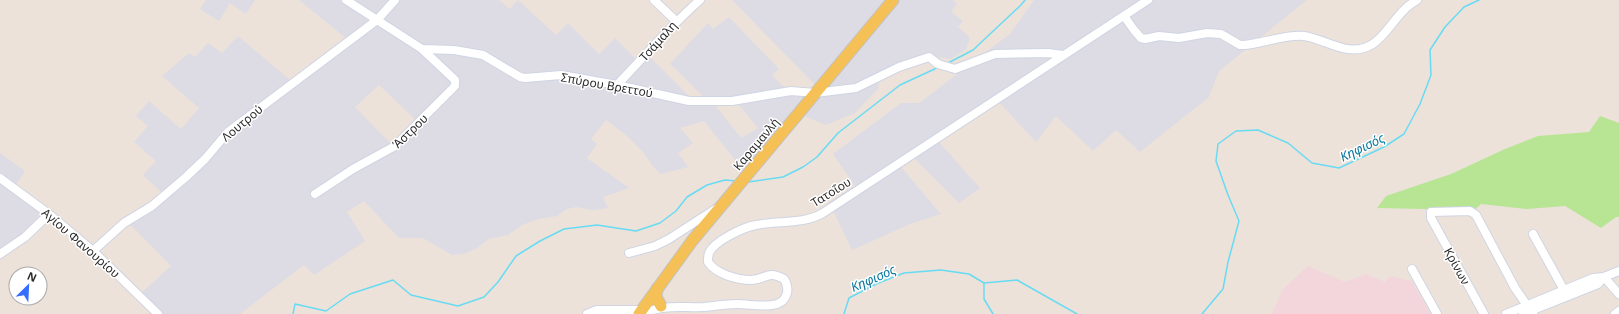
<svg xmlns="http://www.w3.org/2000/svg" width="1619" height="314" viewBox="0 0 1619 314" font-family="'Noto Sans',sans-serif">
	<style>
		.industrial { fill: #dddbe4; fill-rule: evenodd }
		.medical { fill: #f3d6db }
		.green { fill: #b7e594 }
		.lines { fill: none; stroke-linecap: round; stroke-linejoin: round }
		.stream { stroke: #68dbf3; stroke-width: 1.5 }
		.minor-casing { stroke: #cfd5e3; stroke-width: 10 }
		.major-casing { stroke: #c3c3c3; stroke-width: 13 }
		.minor { stroke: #fff; stroke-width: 8 }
		.major { stroke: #f5c055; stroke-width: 11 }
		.labels { text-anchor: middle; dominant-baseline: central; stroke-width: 3; stroke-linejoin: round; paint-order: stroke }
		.street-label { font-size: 12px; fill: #292929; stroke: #fff }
		.water-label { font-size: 13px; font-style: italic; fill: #08799d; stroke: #fff }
	</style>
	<rect width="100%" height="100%" fill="#ece2da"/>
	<!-- industrial -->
	<g class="industrial">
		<path d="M206,0H255L246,14L230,3L219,21L200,9Z"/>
		<path d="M299,0H499L510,9L518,0L556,35L568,23L599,54L615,38L637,60L645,52L691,98H705L670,64L708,23L713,29L729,17L779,69L772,75L787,90L812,91L816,86L732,0H953L957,4L951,12L963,21L958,27L970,38L966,49L951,59L936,57L899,70L879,81L878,89L855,113L826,125L802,115L744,171L704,121L680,128L693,143L678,153L688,167L661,174L652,165L643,152L626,135L606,120L591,139L597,144L587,158L629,188L603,197L608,208L593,210L576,207L567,209L557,216L539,219L522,225L508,235L489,239L477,248L464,254L452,255L423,238H399L364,201L347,212L365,241L314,275L304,265L240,314H155L138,296L171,266L123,217L163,194L143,175L156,161L134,142L148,126L136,116L149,101L181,129L199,108L162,76L189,53L195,57L208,43L222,53L238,36L290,80L347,39ZM379,85L417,121L393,146L355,107ZM715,105H739L758,128L741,138Z"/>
		<path d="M1034,0H1307L1219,71L1209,97L1140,152L1116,130L1093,151L1056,116L1036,142L997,100L939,142L980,188L959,203L912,156L900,166L941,214L910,224L852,250L829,202L855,186L833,154L901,103H919L1010,34Z"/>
		<path d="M0,153L25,171L16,185L53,214L0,256Z"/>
	</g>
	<!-- medical -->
	<path class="medical" d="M1308,266L1345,282L1366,274L1385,282L1390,276L1412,281L1431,314H1272L1283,289Z"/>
	<!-- green -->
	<path class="green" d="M1600,116L1619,123V217H1616L1601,228L1565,206L1527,209L1481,204L1469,215L1424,209L1377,208L1386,196L1451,174L1505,149L1538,136L1589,132Z"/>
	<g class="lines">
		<!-- stream -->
		<g class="stream">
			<path d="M948,63L973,50L1021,5L1025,0"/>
			<path d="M748,182L783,177L803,167L817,157L838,133L900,85L939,67"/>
			<path d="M984,283V299L993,314"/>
			<path d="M293,314L295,304L326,311L350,294L393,280L411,295L458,306L484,297L498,282L516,256L540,241L564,229L597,225L636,231L660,223L676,211L687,197L707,185L725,180L736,181"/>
			<path d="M844,314L849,298L876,284L904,273L941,270L969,274L984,283L1017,280L1077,314"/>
			<path d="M1202,314L1223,289L1228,262L1239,221L1228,195L1216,161L1218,144L1236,131L1258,130L1288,143L1312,163L1339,168L1384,147L1404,134L1420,104L1431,75L1430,50L1445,27L1464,7L1479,0"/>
		</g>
		<!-- minor casing -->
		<g class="minor-casing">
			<g id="minor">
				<path d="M346,0L422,49L454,50L483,55L520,77L525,78L561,75L617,85L689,101H732L791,91L815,93L856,88L899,67L929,57L938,64L955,69L995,54L1048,53L1063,55"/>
				<path d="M654,0L676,21"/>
				<path d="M1124,16L1134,30L1141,38L1145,39L1159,36L1179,38L1207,33L1221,34L1240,45H1243C1262,44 1285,34 1304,36C1326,39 1348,58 1371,45C1384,38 1394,19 1405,9C1408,5 1413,3 1417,0"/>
				<path d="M617,85C645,56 670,26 700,0"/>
				<path d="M0,178L49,214L93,251L158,314"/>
				<path d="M315,194L353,169L395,146L455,86V80L422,49"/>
				<path d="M1533,234L1564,290"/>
				<path d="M93,251L124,223L152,206L186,177L205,159L228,132L377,20L395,0"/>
				<path d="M629,253L655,246L669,239L717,208"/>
				<path d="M0,254L25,237L49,214"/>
				<path d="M1412,269L1437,314"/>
				<path d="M1604,277L1619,294"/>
				<path d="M587,314L597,310H642"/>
				<path d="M641,314C665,304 679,308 704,307C715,306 726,304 737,304C750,304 765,308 777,304C788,300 790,288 784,279C767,270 767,279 751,280C737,280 716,274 708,262C708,259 708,256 709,253C714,241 744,227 756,225C779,220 802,225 823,213L1148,0"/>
				<path d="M1484,314L1431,218V212L1470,211L1476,215L1515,288L1533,314"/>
				<path d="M1506,314L1593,278L1604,277L1619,271"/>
				<path d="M1523,314L1598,284L1604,277"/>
				<path d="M1615,314L1619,311"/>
			</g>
		</g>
		<!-- major casing -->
		<g class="major-casing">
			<g id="major">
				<path d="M657,289L656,297L661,306"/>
				<path d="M639,314L692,241L893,0"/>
			</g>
		</g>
		<!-- minor -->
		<use href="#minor" class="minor"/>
		<!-- major -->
		<use href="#major" class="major"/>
	</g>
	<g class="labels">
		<!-- street labels -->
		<g class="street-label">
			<text transform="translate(658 41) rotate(-48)">Τσάμαλη</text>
			<text transform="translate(607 85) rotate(10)">Σπύρου Βρεττού</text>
			<text transform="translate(242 123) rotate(-40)">Λουτρού</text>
			<text transform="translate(410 131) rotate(-44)">Άστρου</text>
			<text transform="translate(756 144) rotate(-50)">Καραμανλή</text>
			<text transform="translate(831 192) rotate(-32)">Τατοΐου</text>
			<text transform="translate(81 243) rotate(41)">Αγίου Φανουρίου</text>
			<text transform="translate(1457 266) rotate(61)">Κρίνων</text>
		</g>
		<!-- water labels -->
		<g class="water-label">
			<text transform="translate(1362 147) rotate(-26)">Κηφισός</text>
			<text transform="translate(873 278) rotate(-24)">Κηφισός</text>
		</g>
	</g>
	<!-- north arrow -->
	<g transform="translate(28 286) rotate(24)"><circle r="19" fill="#ffffff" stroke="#a9a9a9"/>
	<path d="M0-3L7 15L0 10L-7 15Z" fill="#346eff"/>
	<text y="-6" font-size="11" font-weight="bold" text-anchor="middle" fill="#292929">N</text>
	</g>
</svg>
